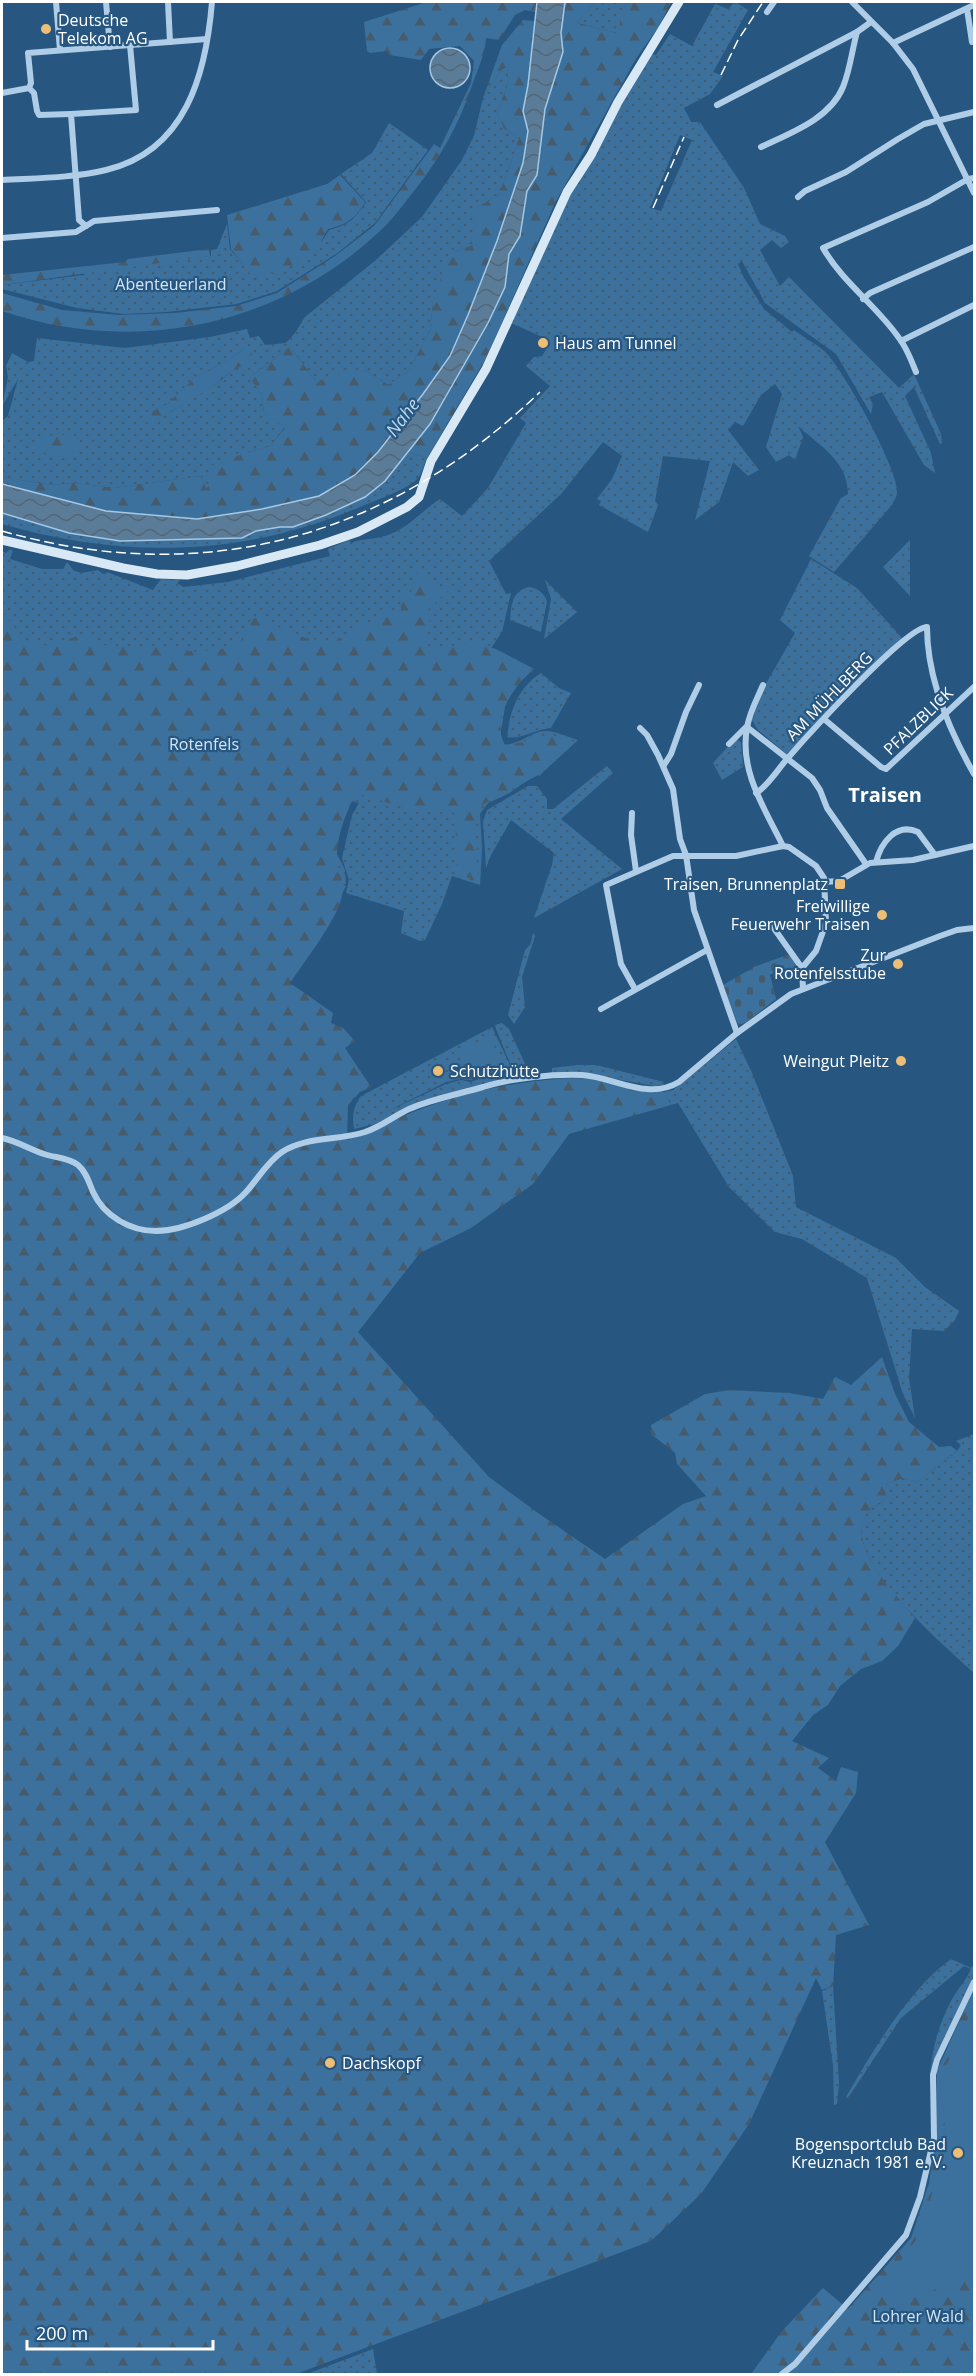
<svg xmlns="http://www.w3.org/2000/svg" width="976" height="2376" viewBox="0 0 976 2376" font-family="'Open Sans',sans-serif">
	<style>
		.green { fill: url(#green-dots); fill-rule: evenodd }
		.forest { fill: url(#forest-firs) }
		.cemetery { fill: url(#cemetery-stones) }
		.pitch { fill: #3c719d }
		.water { fill: url(#water-waves); stroke: #a3c9e6; stroke-width: 1.5 }
		.lines { fill: none; stroke-linecap: round; stroke-linejoin: round }
		.street { stroke: #afcde6; stroke-width: 6 }
		.secondary { stroke: #d8e8f5; stroke-width: 9 }
		.rail { stroke: #fff; stroke-width: 1.5; stroke-dasharray: 10 4.5; stroke-linecap: butt }
		.poi-dot { fill: #edbe75; stroke: #275780; stroke-width: 2 }
		.labels { text-anchor: middle; dominant-baseline: central; stroke-width: 4.5; stroke-linejoin: round; paint-order: stroke }
		.poi-label { font-size: 16px; fill: #fff; stroke: #275780; text-anchor: end }
		.park-label { font-size: 16px; fill: #d2e5f5; stroke: #275780 }
		.street-label { font-size: 16px; fill: #fff; stroke: #275780 }
		.water-label { font-size: 18px; font-style: italic; fill: #bad7ed; stroke: #275780 }
		.quarter-label { font-size: 20px; font-weight: bold; fill: #fff; stroke: #275780 }
	</style>
	<defs>
		<pattern id="green-dots" width="8" height="8" patternUnits="userSpaceOnUse" patternTransform="scale(1.5)"><rect width="8" height="8" fill="#3c719d"/><path d="M2 2h.1M6 6h.1" fill="none" stroke="#465b6c" stroke-width="1.8" stroke-linecap="round"/></pattern>
		<pattern id="forest-firs" width="22" height="20" patternUnits="userSpaceOnUse" patternTransform="scale(1.5)"><rect width="22" height="20" fill="#3c719d"/><path d="M5 1l3.5 6h-7zM16 11l3.5 6h-7z" fill="#465b6c"/></pattern>
		<pattern id="cemetery-stones" width="16" height="16" patternUnits="userSpaceOnUse" patternTransform="scale(1.5)"><rect width="16" height="16" fill="#3c719d"/><path d="M2 7V4a2 2 0 0 1 4 0v3zM10 15v-3a2 2 0 0 1 4 0v3z" fill="#465b6c"/></pattern>
		<pattern id="water-waves" width="16" height="10" patternUnits="userSpaceOnUse" patternTransform="scale(1.5)"><rect width="16" height="10" fill="#5b7c98"/><path d="M0 5q4-4 8 0t8 0" fill="none" stroke="#546676"/></pattern>
	</defs>
	<rect width="100%" height="100%" fill="#275780"/>
	<!-- green -->
	<g class="green">
		<path d="M595,2H626L618,33L577,23Z"/>
		<path d="M735,2L748,10L713,72L723,76L710,94L684,108L691,122H700L744,188L760,224L785,236L789,242L781,248L772,240L760,250L780,286L789,277L899,388L914,374L941,434L942,443L940,444L914,387L905,396L931,453L935,473L924,465L882,392L869,397L873,404L871,414L836,354L765,303L742,261L738,264L744,278L764,309L792,332L794,330C803,337 815,343 824,351C842,366 899,471 897,492C897,496 894,501 892,505L834,572L809,556L841,498L848,494C848,461 820,446 798,426L803,437L795,460L789,455L776,462L766,447L782,394L775,384L761,395L743,426L735,422L728,430L759,470L748,476L733,462L719,502L695,520L710,461L663,456L655,501L658,505L648,532L599,505L601,501L597,499L612,479L622,456L603,442L561,494L489,561L506,594L511,593L502,632L491,648L496,649L534,669L516,685L506,701L499,743C514,750 530,731 545,731C555,731 568,737 578,740L539,776L534,771L528,780L508,794L488,803L480,814L482,849L480,885L452,876L442,904L425,940L420,941L401,933L404,911L346,893L349,880L342,858L352,815L359,803L352,801L337,836L336,852L345,870L346,886L314,947L2,931V551L6,553L10,549L13,551L10,559L42,569H63L67,562L74,571L82,573L98,570L103,574L107,572L153,590L161,579L180,580L177,583L183,587L228,582L330,556L328,549L349,540L351,543C362,538 379,540 393,533C411,525 423,510 440,499L462,516L488,488L526,423L520,418L550,386L526,366L534,357L542,356L546,350L549,340L511,323L567,200L586,170L613,118L652,54L656,55L670,34L692,46L715,4L728,9ZM680,135L692,140L661,211L650,208Z"/>
		<path d="M507,67L508,83L497,113L504,128L519,139L499,195L476,208V244L455,252L433,303L430,330L409,371L388,385L365,370L317,383L290,347L250,377L262,396L264,413L285,427L270,446L250,452L206,489L201,476L114,488L75,483L51,485L2,477V421L8,416L18,379L2,406L8,377L6,366L12,353L28,362L34,361L37,338L125,348L210,337L247,329L250,338L259,336L265,345L286,343L295,333L305,317L376,260L422,217L462,160L474,136L483,98L502,69ZM244,349L250,362C234,367 228,376 214,385C193,399 171,413 148,423V414L167,404L197,376L225,362Z"/>
		<path d="M389,123L428,150L375,223L336,254L277,291L237,304L166,312L124,314L77,308L2,289V285L84,275L85,270L211,256V250L217,249L227,224L230,249L250,273L282,268L322,241L329,230C349,225 355,218 366,202L341,174L372,153Z"/>
		<path d="M407,452L427,458C424,464 422,474 417,479C410,488 372,502 360,507C243,557 122,559 2,524V513L69,533L120,541L242,538L256,531L280,527H293L326,515L365,497L385,481Z"/>
		<path d="M910,540V596L883,567Z"/>
		<path d="M811,559L857,588L902,638L787,754L758,730L752,720L764,687L795,633L780,620Z"/>
		<path d="M545,580L577,612L544,639L551,599Z"/>
		<path d="M529,587C538,588 545,594 547,602L541,632L510,620C511,605 512,591 529,587Z"/>
		<path d="M541,673L559,688L571,693L551,728C536,729 520,740 507,737C510,710 518,688 541,673Z"/>
		<path d="M735,739L741,742L743,767L722,780L713,763Z"/>
		<path d="M607,766L613,773L561,819L622,869L534,918L552,865L554,853L511,820L491,855L486,868L483,821L487,810L528,786H537L547,799V809H553Z"/>
		<path d="M533,933L535,936L522,977L525,1007L514,1024L508,1015L525,950L530,945Z"/>
		<path d="M502,1023L509,1029L526,1066L527,1071L421,1102L375,1124L354,1129C352,1116 353,1107 361,1096L492,1027L511,1067L470,1080L460,1079L446,1082L382,1114L446,1084L461,1080L470,1082L512,1068L496,1029L495,1025Z"/>
		<path d="M736,1039L752,1073L793,1176L796,1207L896,1258L925,1287L959,1311L955,1320L944,1331L912,1329L909,1378L915,1418L903,1394L867,1278L802,1239L775,1232L729,1187L678,1103L671,1105L665,1092L673,1090Z"/>
		<path d="M577,1065H596L664,1082V1085L655,1086L610,1078L552,1073V1068Z"/>
		<path d="M974,1434V1673C946,1646 836,1556 867,1512C871,1507 881,1503 886,1499V1484L903,1478L917,1482L957,1451L961,1445L956,1441Z"/>
		<path d="M951,1959L971,1968L974,1964C974,1991 956,2012 945,2037C936,2054 931,2071 930,2091C929,2061 936,2031 949,2005C955,1992 965,1982 971,1969L964,1966L901,2018L848,2098L846,2097C872,2052 909,1989 951,1959Z"/>
		<path d="M833,1986L839,2083L837,2104L834,2105L833,2065L822,1991Z"/>
		<path d="M373,2349L377,2374H307Z"/>
	</g>
	<!-- forest -->
	<g class="forest">
		<path d="M427,2H537L536,12L525,10L515,15L499,40L486,38C485,52 480,64 475,77C461,120 442,157 413,192C403,205 393,219 381,230C279,327 134,356 2,311V293L62,310L119,315L175,313L236,306L277,293L335,256L374,226L434,144L440,148L471,83L474,61L460,46L429,49L421,60L389,55L387,51L370,53L367,51L364,22Z"/>
		<path d="M565,2H595L577,23L617,33L626,2H671L659,26L637,57L556,201L486,358L427,458L407,452L430,424L447,396L488,323L505,287L509,254L520,236L527,191L537,175L545,109L563,52L561,33Z"/>
		<path d="M523,20L535,21L528,85L523,111L528,131L523,163L497,241L468,315L450,356L423,394L378,452L355,475L319,496L262,509L197,519L106,511L2,484V477L51,485L75,483L114,488L201,476L206,489L211,483L209,467L220,461L270,446L285,428L264,413L262,396L250,377L290,347L317,383L328,376L365,370L388,385L409,371L430,330L433,303L446,260L455,252L476,244V208L499,195L519,139L504,128L497,113L508,83L507,67L502,69L483,98L502,45Z"/>
		<path d="M340,175L365,202C356,218 346,225 328,229L316,250L283,271L252,276L231,249L227,215L327,184Z"/>
		<path d="M209,249L210,256L2,285V275L125,262L128,259Z"/>
		<path d="M244,349H252L251,362C234,367 224,378 210,388C190,401 170,413 148,424L147,414L167,404L197,376L225,362Z"/>
		<path d="M73,434L79,440C77,453 70,457 57,460L36,448L37,439L43,435L56,436Z"/>
		<path d="M417,570L437,588L453,586L425,613L430,621L424,630L429,650L472,643L489,646L533,669C514,687 490,718 505,745C521,744 535,736 551,736C559,736 568,740 575,742L540,774L482,805L475,820L478,882L457,873L455,813L410,809L355,793C346,812 336,838 337,859C339,873 345,882 342,896C337,920 304,962 290,983L333,1013L331,1023L343,1028L355,1041L345,1048L371,1087L360,1092L348,1105L347,1140C371,1135 384,1124 406,1115C445,1099 488,1087 529,1082C548,1080 571,1077 589,1079C614,1083 639,1093 665,1092L671,1105L569,1134L533,1184L471,1228L420,1253L358,1332L489,1477L538,1513L605,1559L683,1504L706,1496L677,1464L675,1453L651,1434V1425L705,1394L730,1390L789,1393L823,1399L835,1377L851,1385L882,1357L895,1394L909,1422L939,1447L951,1446L957,1451L917,1482L903,1478L886,1484V1499C881,1503 870,1507 867,1513C845,1545 896,1595 915,1618L898,1646L882,1661L861,1669L840,1686L828,1705L813,1715L792,1741L829,1758L818,1768L836,1781L841,1767L858,1772L856,1793L825,1842L869,1925L836,1935L833,1986L822,1990L816,1978L749,2124L701,2194L651,2241L296,2374H2V615H5L24,640L48,646L80,635L107,646L175,648L195,652L226,648L241,641L252,620L264,613L273,624L293,635L331,643L388,613L401,610V594L409,595L414,586Z"/>
		<path d="M974,1988V2374H751L782,2331L823,2288L848,2309L911,2238L929,2183L936,2136L937,2071Z"/>
	</g>
	<!-- cemetery -->
	<path class="cemetery" d="M790,954L798,968L778,970L770,975L776,999L745,1023L738,1025L723,985L754,967Z"/>
	<!-- pitch -->
	<g class="pitch">
		<path d="M490,1037L501,1062L473,1075L461,1050Z"/>
		<path d="M974,2001V2267L961,2280L894,2304L884,2284L924,2229L945,2135L942,2071L957,2048Z"/>
	</g>
	<!-- water -->
	<g class="water">
		<path d="M537,2H565L561,33L563,52L545,109L537,175L527,191L520,236L509,254L505,287L488,323L430,424L385,481L365,497L326,515L293,527H280L256,531L242,538L120,541L69,533L2,513V484L106,511L197,519L262,509L319,496L355,475L378,452L423,394L450,356L468,315L497,241L523,163L528,131L523,111L528,85Z"/>
		<circle cx="450" cy="68" r="20"/>
	</g>
	<g class="lines">
		<!-- street -->
		<g class="street">
			<path d="M56,2L60,50"/>
			<path d="M106,2L110,47"/>
			<path d="M168,2L170,42"/>
			<path d="M852,2L893,43L913,69L974,193"/>
			<path d="M967,9L972,42"/>
			<path d="M767,12L774,2"/>
			<path d="M893,43L974,5"/>
			<path d="M130,45L136,110L71,114L79,220L86,226L94,221L217,210"/>
			<path d="M29,88L34,93L37,111L39,115L71,114"/>
			<path d="M2,93L29,88L31,83L28,53L207,39"/>
			<path d="M717,105L857,32L871,22"/>
			<path d="M761,147C790,133 830,119 843,87C850,70 852,50 857,32"/>
			<path d="M2,180C36,178 73,178 106,170C186,151 206,74 212,2"/>
			<path d="M798,197L805,191L846,172L898,139L924,124L974,112"/>
			<path d="M2,238L76,232L86,226"/>
			<path d="M863,299L870,293L974,247"/>
			<path d="M901,341L974,305"/>
			<path d="M916,372C911,360 907,348 899,338C876,305 843,283 823,248L928,202L968,179L974,178"/>
			<path d="M763,685C757,699 749,713 747,728C739,771 765,809 783,846"/>
			<path d="M824,719L881,767L886,769L974,687"/>
			<path d="M747,727L812,778L820,790L827,808L866,864"/>
			<path d="M640,728L647,735L658,755L673,789L680,839L686,855L694,910L737,1033"/>
			<path d="M729,744L746,727"/>
			<path d="M664,765L671,754L686,712L699,685"/>
			<path d="M756,793C768,786 778,769 787,759C806,737 906,627 927,627C927,678 949,730 974,774"/>
			<path d="M632,813L631,835L636,871"/>
			<path d="M876,862C881,843 896,822 918,832L935,855"/>
			<path d="M824,882L839,881L870,863L913,860L974,846"/>
			<path d="M773,927L802,968"/>
			<path d="M635,989L621,964L606,885L673,856H736L783,846L789,847L816,866L824,878L826,923L816,951L802,968L803,989"/>
			<path d="M601,1009L707,950"/>
			<path d="M2,1138C17,1141 29,1149 44,1154C55,1158 68,1157 78,1165C87,1173 89,1183 93,1192C104,1216 130,1231 156,1231C183,1231 228,1212 246,1192C258,1179 267,1162 282,1152C306,1136 338,1141 365,1132C381,1127 394,1116 409,1109C432,1099 459,1094 483,1087C511,1078 553,1074 582,1075C614,1077 648,1101 679,1082L737,1033L791,994L940,936L957,930L974,928"/>
			<path d="M782,2374L795,2364L906,2235L920,2197L934,2138L933,2075L937,2060L974,1982"/>
		</g>
		<!-- secondary -->
		<path class="secondary" d="M2,540L123,568L157,574L187,575L237,566L320,545L358,532L407,507L419,497L431,461L486,369L567,192L591,155L618,102L679,2"/>
		<!-- rail -->
		<g class="rail">
			<path d="M721,75L738,40L763,2"/>
			<path d="M653,208L684,137"/>
			<path d="M2,531C205,589 389,537 540,392"/>
		</g>
	</g>
	<!-- markers -->
	<g class="poi-dot">
		<circle cx="46" cy="29" r="6"/>
		<circle cx="543" cy="343" r="6"/>
		<rect x="834" y="878" width="12" height="12" rx="3"/>
		<circle cx="882" cy="915" r="6"/>
		<circle cx="898" cy="964" r="6"/>
		<circle cx="901" cy="1061" r="6"/>
		<circle cx="438" cy="1071" r="6"/>
		<circle cx="330" cy="2063" r="6"/>
		<circle cx="958" cy="2153" r="6"/>
	</g>
	<g class="labels">
		<!-- poi labels -->
		<g class="poi-label">
			<text x="58" y="20" text-anchor="start">Deutsche<tspan x="58" dy="18">Telekom AG</tspan></text>
			<text x="555" y="343" text-anchor="start">Haus am Tunnel</text>
			<text x="828" y="884">Traisen, Brunnenplatz</text>
			<text x="870" y="906">Freiwillige<tspan x="870" dy="18">Feuerwehr Traisen</tspan></text>
			<text x="886" y="955">Zur<tspan x="886" dy="18">Rotenfelsstube</tspan></text>
			<text x="889" y="1061">Weingut Pleitz</text>
			<text x="450" y="1071" text-anchor="start">Schutzhütte</text>
			<text x="342" y="2063" text-anchor="start">Dachskopf</text>
			<text x="946" y="2144">Bogensportclub Bad<tspan x="946" dy="18">Kreuznach 1981 e. V.</tspan></text>
		</g>
		<!-- park labels -->
		<g class="park-label">
			<text x="171" y="284">Abenteuerland</text>
			<text x="204" y="744">Rotenfels</text>
			<text x="918" y="2316">Lohrer Wald</text>
		</g>
		<!-- street labels -->
		<g class="street-label">
			<text transform="translate(829 696) rotate(-46)">AM MÜHLBERG</text>
			<text transform="translate(918 721) rotate(-44)">PFALZBLICK</text>
		</g>
		<!-- water labels -->
		<g class="water-label">
			<text transform="translate(402 417) rotate(-53)">Nahe</text>
		</g>
		<!-- quarter labels -->
		<g class="quarter-label">
			<text x="885" y="794">Traisen</text>
		</g>
	</g>
	<!-- border -->
	<rect width="976" height="2376" fill="none" stroke="#ffffff" stroke-width="6"/>
	<!-- scale -->
	<path d="M27 2340v9h186v-9" fill="none" stroke="#ffffff" stroke-width="3"/>
	<text x="36" y="2340" font-size="18" fill="#ffffff" stroke="#275780" stroke-width="4.5" paint-order="stroke">200 m</text>
</svg>
